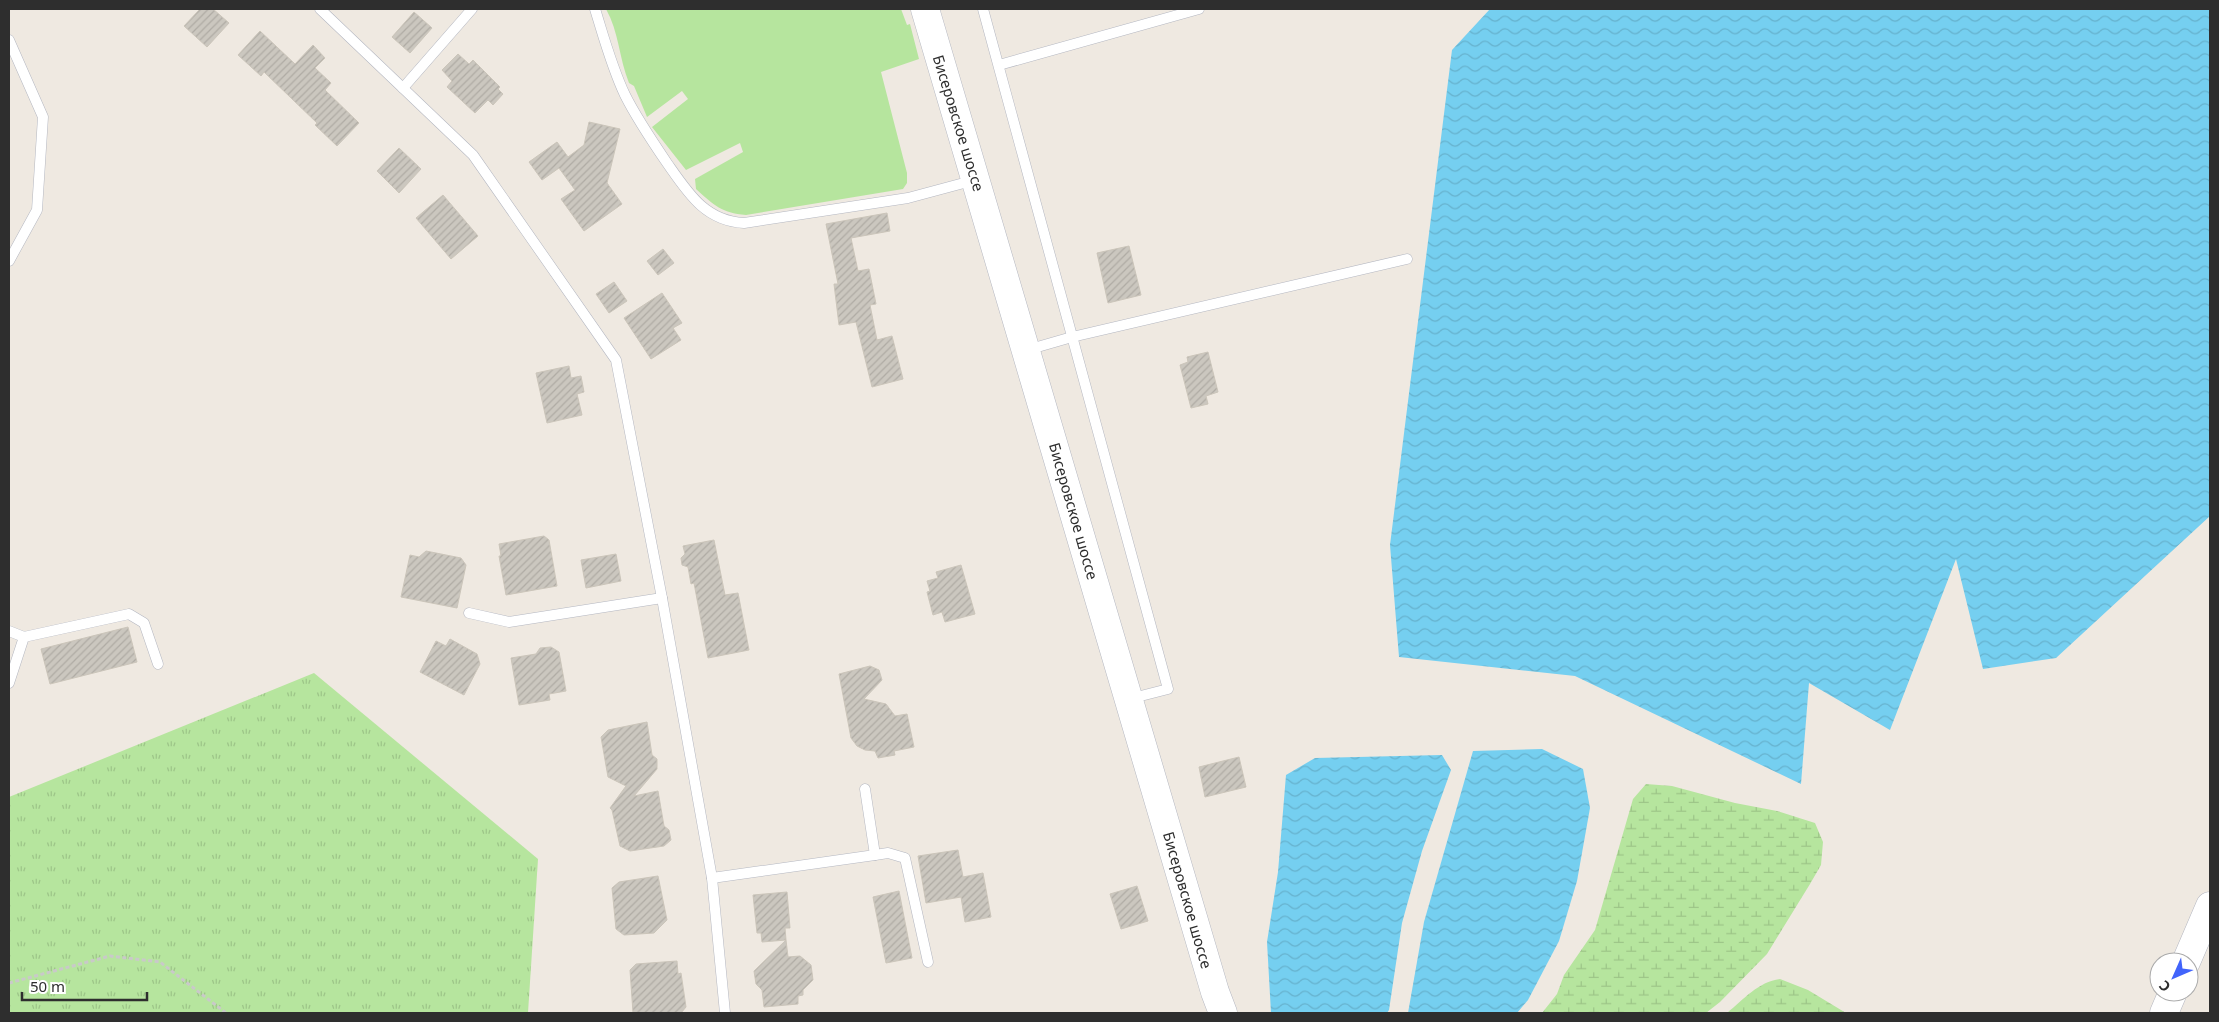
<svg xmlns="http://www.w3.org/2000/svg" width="2219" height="1022" viewBox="0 0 2219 1022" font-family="'Noto Sans',sans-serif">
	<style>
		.grass { fill: url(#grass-tufts) }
		.wetland { fill: url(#wetland-marsh) }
		.garden { fill: #b6e59e }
		.water { fill: url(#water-waves) }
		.building { fill: url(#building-hatch); stroke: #cbc5ba }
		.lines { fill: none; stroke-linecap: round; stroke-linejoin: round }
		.lane-casing { stroke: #b4b7c1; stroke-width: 11 }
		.secondary-casing { stroke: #b4b7c1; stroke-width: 29 }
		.path { stroke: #c9c9c9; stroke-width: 3; stroke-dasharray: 4 2.5; stroke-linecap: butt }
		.lane { stroke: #fff; stroke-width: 10 }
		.secondary { stroke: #fff; stroke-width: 28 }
		.labels { text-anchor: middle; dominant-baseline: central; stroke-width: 4; stroke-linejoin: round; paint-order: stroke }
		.street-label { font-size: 15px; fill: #2e2e2e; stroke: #fff }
	</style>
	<defs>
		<pattern id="grass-tufts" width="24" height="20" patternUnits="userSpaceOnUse" patternTransform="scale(1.25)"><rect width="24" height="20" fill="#b6e59e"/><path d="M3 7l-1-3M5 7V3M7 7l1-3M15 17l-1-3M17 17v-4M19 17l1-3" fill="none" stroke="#9dc588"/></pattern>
		<pattern id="wetland-marsh" width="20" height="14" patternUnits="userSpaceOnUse" patternTransform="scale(1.25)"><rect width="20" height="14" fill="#b6e59e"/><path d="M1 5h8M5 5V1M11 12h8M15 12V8" fill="none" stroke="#9dc588"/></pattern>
		<pattern id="water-waves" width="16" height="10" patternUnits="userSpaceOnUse" patternTransform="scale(1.25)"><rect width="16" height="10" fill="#75cff0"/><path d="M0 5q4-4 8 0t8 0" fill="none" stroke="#66b2ce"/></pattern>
		<pattern id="building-hatch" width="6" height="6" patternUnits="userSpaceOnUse" patternTransform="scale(1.25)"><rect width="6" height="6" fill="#cbc7bf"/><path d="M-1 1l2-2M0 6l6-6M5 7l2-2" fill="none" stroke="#afaba4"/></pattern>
	</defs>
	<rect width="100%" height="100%" fill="#efe9e1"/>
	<!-- grass -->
	<path class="grass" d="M314,673L538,859L528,1013H9V797Z"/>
	<!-- wetland -->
	<g class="wetland">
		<path d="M1646,784L1672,786L1735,803L1777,811L1815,823L1823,842L1821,865L1810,884L1767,954L1720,1002L1706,1013H1542L1557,994L1564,975L1595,930L1633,799Z"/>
		<path d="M1780,979L1808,990L1846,1013H1727C1744,999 1758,982 1780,979Z"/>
	</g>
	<!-- garden -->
	<path class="garden" d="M606,9H901L907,25L910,24L919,59L881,72L907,173V183L903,189L746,215C721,213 714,205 696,189L695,179L743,152L740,143L686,170L652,127L688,99L682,91L647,117L634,86L629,83C619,58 619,32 606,9Z"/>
	<!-- water -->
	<g class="water">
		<path d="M1490,9H2210V516L2056,658L1983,669L1956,559L1890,730L1809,683L1801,784L1575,676L1399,657L1390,545L1452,50Z"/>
		<path d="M1542,749L1583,769L1590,808L1577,881L1559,941L1528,1000L1517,1013H1408L1424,922L1473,751Z"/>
		<path d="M1442,755L1451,770L1422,851L1402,923L1389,1010L1387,1013H1271L1267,942L1278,872L1286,775L1315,758Z"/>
	</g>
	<!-- building -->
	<g class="building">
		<path d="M200,9H213L229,23L207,47L184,26Z"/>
		<path d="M414,12L432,28L410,53L392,37Z"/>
		<path d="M260,31L295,64L313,45L325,58L315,68L331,83L325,90L359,123L337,146L315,125L317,123L264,72L261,76L238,55Z"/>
		<path d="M458,54L469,64L473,60L500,87L498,89L503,94L493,105L488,100L475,113L447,87L452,81L442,70Z"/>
		<path d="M589,122L620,129L607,183L622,204L584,231L561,199L575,190L559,168L542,180L529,162L557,142L568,157L584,145Z"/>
		<path d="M399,148L421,169L399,193L377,171Z"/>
		<path d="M443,195L478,236L451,259L416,218Z"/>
		<path d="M887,213L890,231L851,238L858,271L869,269L876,304L870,305L877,340L892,336L903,379L872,387L856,322L839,325L834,284H838L826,224Z"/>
		<path d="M1129,246L1141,295L1108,303L1097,253Z"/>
		<path d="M663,249L674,263L658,275L647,261Z"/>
		<path d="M614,282L627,301L609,313L596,294Z"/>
		<path d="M662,293L682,323L673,328L681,340L651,359L624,318Z"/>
		<path d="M1208,352L1218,392L1206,396L1208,404L1191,408L1180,365L1188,362L1187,357Z"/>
		<path d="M569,366L571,378L581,376L584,392L577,394L582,415L547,423L536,373Z"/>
		<path d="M544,536L549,540L557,586L506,595L499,556H501L499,544Z"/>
		<path d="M714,540L725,595L738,593L749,650L708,658L694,583L691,584L688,567L682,565L681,558L685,554L683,546Z"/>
		<path d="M426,551L461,558L466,565L457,608L401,597L410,555L419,557Z"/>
		<path d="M616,554L621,581L586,588L581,560Z"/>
		<path d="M961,565L975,614L945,622L942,612L933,615L927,592L930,591L927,581L938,578L936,572Z"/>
		<path d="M128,627L137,662L50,684L41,649Z"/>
		<path d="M450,639L477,654L480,664L464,695L420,672L436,641L446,646Z"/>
		<path d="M551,647L559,652L566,691L549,694L550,700L519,705L511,658L536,654L540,648Z"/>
		<path d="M870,666L879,670L882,680L864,699L886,704L895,716L907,714L914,747L894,751L895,755L878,758L875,751L865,750L857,746L851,738L839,674Z"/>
		<path d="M647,722L652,755L657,759V769L634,796L658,791L664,826L669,830L671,840L664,846L630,851L620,846L612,810L610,808L626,786L608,777L601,737L608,730Z"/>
		<path d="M1239,757L1246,787L1205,797L1199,767Z"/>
		<path d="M958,850L963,877L983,873L991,917L965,922L961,897L926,903L918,856Z"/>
		<path d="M658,876L667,920L654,933L624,935L616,929L612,888L619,882Z"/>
		<path d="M1137,886L1148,921L1121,929L1110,894Z"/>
		<path d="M899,891L912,958L886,963L873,897Z"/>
		<path d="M787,892L790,928H785L786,940L762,942L761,933H757L753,895Z"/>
		<path d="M786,940L788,957L800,956L811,965L813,980L803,990V995L798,996V1004L764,1007L762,990L756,984L754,971Z"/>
		<path d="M677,961L678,974L681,973L686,1007L681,1013H633L630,970L636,964Z"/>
	</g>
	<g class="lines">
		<!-- lane casing -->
		<g class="lane-casing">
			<g id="lane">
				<path d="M320,9L473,155L616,360L662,598L712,878L725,1013"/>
				<path d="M595,9C604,38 612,68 625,95C637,119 652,141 667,163C688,193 705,221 744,223L908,198L975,180"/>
				<path d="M983,9L1168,689L1129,699"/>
				<path d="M9,40L43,117L37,210L9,261"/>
				<path d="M999,65L1199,9"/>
				<path d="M403,88L472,9"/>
				<path d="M1027,350L1072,337L1407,259"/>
				<path d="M469,613L509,622L662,598"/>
				<path d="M9,631L24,637"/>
				<path d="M9,683L24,637L129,614L144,623L158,664"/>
				<path d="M875,855L888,853L905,858L928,962"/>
				<path d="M712,878L875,855L865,789"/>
			</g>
		</g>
		<!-- secondary casing -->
		<g class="secondary-casing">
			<g id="secondary">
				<path d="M925,9L1215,992L1223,1013"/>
				<path d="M2186,962L2210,906"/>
				<path d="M2164,1013L2173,992"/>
			</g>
		</g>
		<!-- path -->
		<path class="path" d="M9,983L110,956L160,962L226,1013"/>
		<!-- lane -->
		<use href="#lane" class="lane"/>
		<!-- secondary -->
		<use href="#secondary" class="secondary"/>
	</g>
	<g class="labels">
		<!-- street labels -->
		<g class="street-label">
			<text transform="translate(959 123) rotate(73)">Бисеровское шоссе</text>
			<text transform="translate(1074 511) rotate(74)">Бисеровское шоссе</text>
			<text transform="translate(1188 900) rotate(74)">Бисеровское шоссе</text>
		</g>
	</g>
	<!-- border -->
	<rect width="2219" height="1022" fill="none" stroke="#2e2e2e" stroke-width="20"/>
	<!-- north arrow -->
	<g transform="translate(2174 977) rotate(225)"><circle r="24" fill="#ffffff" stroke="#ababab"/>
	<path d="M0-4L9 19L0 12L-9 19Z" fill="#4264fb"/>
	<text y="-8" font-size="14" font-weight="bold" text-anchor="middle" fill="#2e2e2e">С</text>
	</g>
	<!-- scale -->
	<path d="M22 992v8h125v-8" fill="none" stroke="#2e2e2e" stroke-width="2.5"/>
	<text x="30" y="992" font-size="15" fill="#2e2e2e" stroke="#ffffff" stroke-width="4" paint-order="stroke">50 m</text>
</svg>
